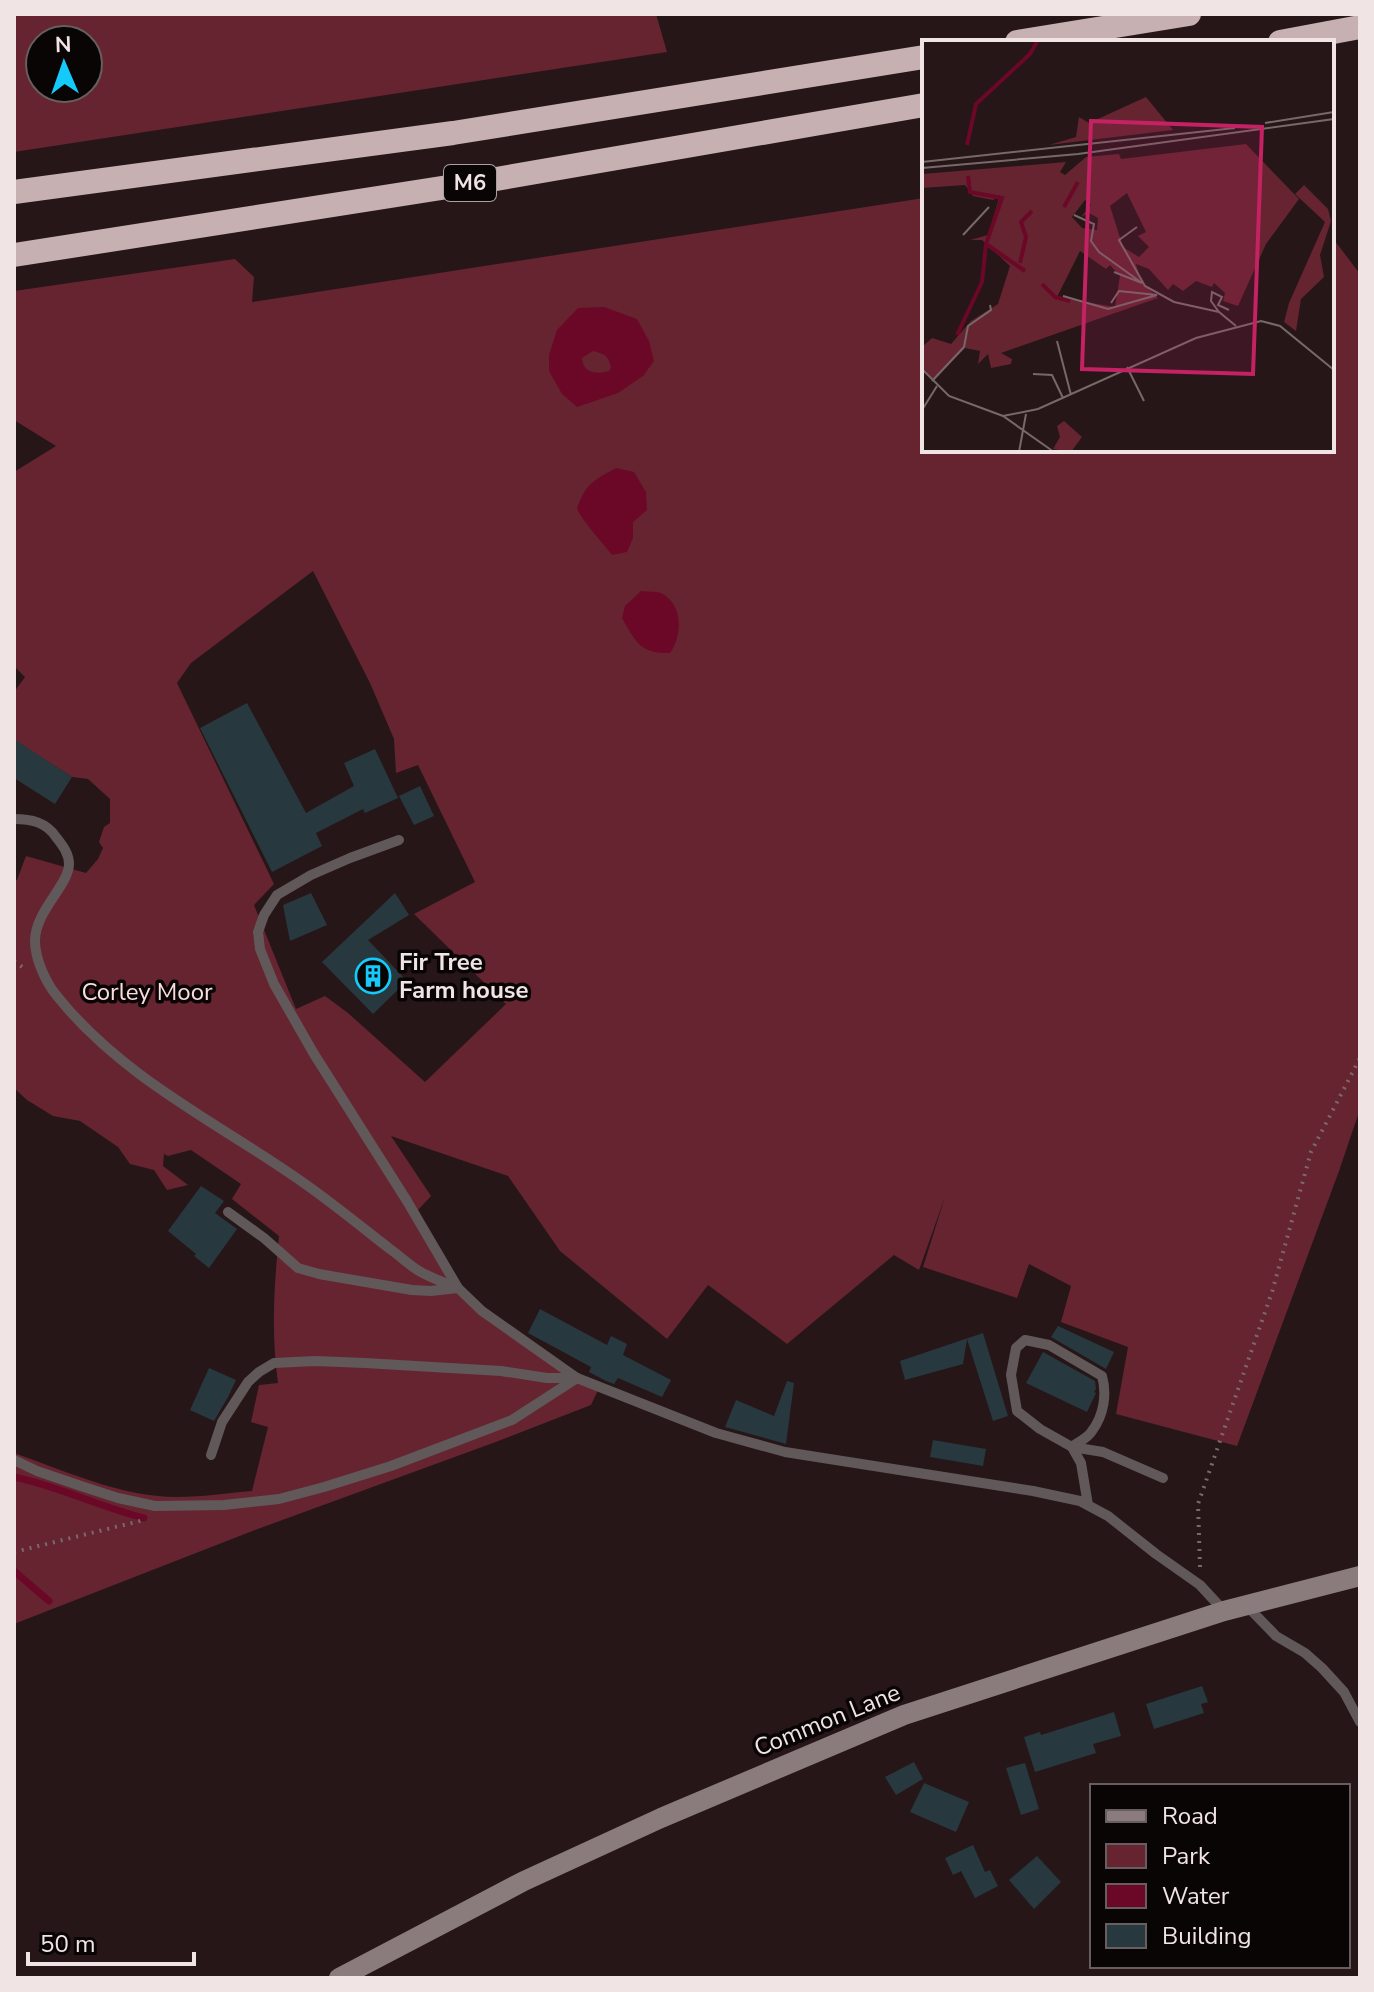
<svg xmlns="http://www.w3.org/2000/svg" width="1374" height="1992" viewBox="0 0 1374 1992" font-family="'Nunito Sans',sans-serif">
	<style>
		.green { fill: #652430; fill-rule: evenodd }
		.water { fill: #6b0827; fill-rule: evenodd }
		.lines { fill: none; stroke-linecap: round; stroke-linejoin: round }
		.stream { stroke: #6b0827; stroke-width: 7 }
		.building { fill: #27383f }
		.path { stroke: #786a6b; stroke-width: 4; stroke-dasharray: 2 6; stroke-linecap: butt }
		.lane { stroke: #615859; stroke-width: 10 }
		.secondary { stroke: #8a7c7d; stroke-width: 20 }
		.highway { stroke: #c6b0b1; stroke-width: 24 }
		.labels { text-anchor: middle; dominant-baseline: central; stroke-width: 7; stroke-linejoin: round; paint-order: stroke }
		.shield { fill: #0a0505; stroke: #aba1a2; stroke-width: 2 }
		.shield-label { font-size: 22px; font-weight: bold; fill: #f0e4e5 }
		.poi-label { font-size: 24px; font-weight: bold; fill: #f0e4e5; stroke: #0a0505; text-anchor: start }
		.park-label { font-size: 24px; fill: #f9dcde; stroke: #0a0505 }
		.street-label { font-size: 24px; fill: #f0e4e5; stroke: #0a0505 }
		.inset-river { fill: none; stroke: #6b0827; stroke-width: 4 }
		.inset-road { fill: none; stroke: #77686a; stroke-width: 2 }
		.view { fill: #c42262; fill-opacity: 0.15; stroke: #c42262; stroke-width: 4 }
		.inset-edge { fill: none; stroke: #f0e4e5; stroke-width: 4 }
	</style>
	<rect width="100%" height="100%" fill="#261618"/>
	<!-- green -->
	<g class="green">
		<path d="M14,14H656L667,52L14,152ZM88,40V88H40V40Z"/>
		<path d="M924,198V450H1332V237L1360,274V1109L1339,1171L1237,1446L1116,1414L1128,1347L1061,1322L1071,1286L1029,1264L1017,1298L923,1267L945,1197L919,1270L894,1255L787,1344L708,1285L667,1339L560,1251L508,1176L391,1136L431,1196L418,1210L451,1273L472,1299L599,1388L591,1405L493,1443L255,1530L14,1624V1453C66,1471 121,1497 177,1497C202,1497 227,1493 252,1491L268,1427L251,1422L259,1385L278,1383C271,1333 274,1286 279,1236L232,1199L241,1184L191,1150L168,1156L164,1154L163,1166L188,1185L167,1190L154,1170L130,1164L118,1147L80,1121L53,1116L27,1100L14,1088V880H17L26,856L86,873L98,859L103,848L99,842L104,827L110,823V799L88,779L72,777L14,740V692L25,677L14,666V472L56,446L14,420V291L235,259L254,277L252,302ZM313,571L370,683L394,739L396,773L418,765L475,882L414,914L506,1004L425,1082L348,1013L325,996L296,1009L254,905L274,884L177,683L191,663Z"/>
	</g>
	<!-- water -->
	<g class="water">
		<path d="M604,307L637,319L649,341L654,361L643,376L618,393L577,407L562,394L549,371V355L557,330L578,308ZM593,351C605,354 609,356 611,368L609,371C596,375 583,373 582,358Z"/>
		<path d="M616,468L634,472L646,492L647,510L633,522V538L627,552L612,555C600,539 586,526 577,509C585,484 594,480 616,468Z"/>
		<path d="M641,591C646,592 656,591 661,593C683,604 683,635 670,653C640,654 636,642 622,618L625,606Z"/>
	</g>
	<g class="lines">
		<!-- stream -->
		<g class="stream">
			<path d="M14,1477C59,1486 99,1507 144,1518"/>
			<path d="M14,1571L49,1601"/>
		</g>
	</g>
	<!-- building -->
	<g class="building">
		<path d="M247,703L306,813L354,786L344,763L375,749L398,798L365,813L363,809L316,833L322,846L272,872L200,728Z"/>
		<path d="M14,739L72,777L55,804L14,778Z"/>
		<path d="M420,786L434,816L414,825L399,796Z"/>
		<path d="M311,893L327,925L290,941L283,905Z"/>
		<path d="M395,893L409,915L368,940L407,981L373,1014L322,962Z"/>
		<path d="M201,1186L224,1201L215,1213L237,1229L209,1268L194,1256L196,1254L168,1231Z"/>
		<path d="M540,1309L607,1345L611,1336L627,1344L623,1355L671,1380L662,1397L618,1378L614,1384L606,1381L589,1372L591,1367L528,1333Z"/>
		<path d="M1058,1326L1114,1352L1106,1369L1051,1337Z"/>
		<path d="M983,1333L1008,1416L993,1421L967,1339L963,1364L905,1380L900,1361Z"/>
		<path d="M1043,1352L1095,1381L1096,1389L1094,1392L1096,1393L1087,1412L1026,1383Z"/>
		<path d="M209,1368L236,1380L228,1397L214,1421L190,1410Z"/>
		<path d="M787,1381L794,1383L786,1444L725,1427L736,1400L774,1416Z"/>
		<path d="M933,1440L986,1449L983,1466L930,1457Z"/>
		<path d="M1202,1686L1208,1702L1201,1704L1204,1713L1154,1729L1146,1704Z"/>
		<path d="M1114,1712L1121,1736L1093,1744L1096,1753L1035,1772L1024,1737L1040,1732L1041,1735Z"/>
		<path d="M914,1762L923,1779L896,1795L885,1777Z"/>
		<path d="M1025,1763L1039,1809L1021,1815L1006,1768Z"/>
		<path d="M924,1783L969,1802L956,1832L910,1812Z"/>
		<path d="M973,1845L985,1872L990,1870L998,1886L975,1898L961,1871L953,1875L945,1858Z"/>
		<path d="M1037,1856L1061,1882L1034,1909L1009,1880Z"/>
	</g>
	<g class="lines">
		<!-- path -->
		<g class="path">
			<path d="M14,961L25,969"/>
			<path d="M14,1552L144,1520"/>
			<path d="M1200,1567L1198,1504L1272,1292L1311,1152L1360,1058"/>
		</g>
		<!-- lane -->
		<g class="lane">
			<path d="M14,819C31,819 46,822 56,837C62,845 69,853 69,864C69,885 35,911 35,941C35,959 46,983 57,996C124,1080 223,1125 308,1186C336,1206 363,1228 390,1249C400,1256 409,1265 419,1271C431,1278 445,1283 458,1288L431,1291L412,1290L319,1274L298,1268L264,1238L228,1212"/>
			<path d="M399,840L350,858L311,875L277,895L264,915L258,932L260,949L274,984L314,1054L407,1201L458,1288L482,1311L577,1378L716,1433L785,1452L1033,1491L1080,1501L1108,1516L1156,1554L1200,1585L1224,1611"/>
			<path d="M1072,1447C1078,1442 1088,1438 1092,1431C1104,1415 1107,1394 1102,1376L1049,1345L1025,1340L1016,1348L1011,1375L1017,1411L1040,1429L1072,1447L1081,1463L1088,1505"/>
			<path d="M1072,1447L1103,1452L1163,1478"/>
			<path d="M14,1460L37,1471L81,1486L118,1498L155,1506L224,1505L279,1499L324,1487L391,1466L512,1420L577,1378H547L501,1371L365,1363L315,1361L274,1363L259,1372L248,1382L222,1422L211,1455"/>
			<path d="M1246,1605L1276,1636L1305,1653L1322,1668L1344,1692L1360,1722"/>
		</g>
		<!-- secondary -->
		<path class="secondary" d="M339,1978L524,1881L661,1818L904,1715L1224,1611L1360,1576"/>
		<!-- highway -->
		<g class="highway">
			<path d="M1017,42L1189,14"/>
			<path d="M1280,42L1360,27"/>
			<path d="M14,192L453,133L924,57"/>
			<path d="M14,255L467,184L924,105"/>
		</g>
	</g>
	<!-- icons -->
	<defs>
		<g id="building-ring" transform="scale(1.8)"><circle r="9.5" fill="#0a0505" stroke="#15cafb" stroke-width="1.5"/><path d="M-4-6H4V6H1V3H-1V6H-4ZM-2.5-4.3h1.7v1.8h-1.7ZM.8-4.3h1.7v1.8H.8ZM-2.5-1h1.7V.8h-1.7ZM.8-1h1.7V.8H.8Z" fill="#15cafb"/></g>
	</defs>
	<g fill-rule="evenodd">
		<use href="#building-ring" x="373" y="976"/>
	</g>
	<g class="labels">
		<!-- shield labels -->
		<rect class="shield" x="444" y="165" width="52" height="36" rx="6"/>
		<g class="shield-label">
			<text x="470" y="183">M6</text>
		</g>
		<!-- poi labels -->
		<g class="poi-label">
			<text x="399" y="962">Fir Tree<tspan x="399" dy="28">Farm house</tspan></text>
		</g>
		<!-- park labels -->
		<g class="park-label">
			<text x="147" y="992">Corley Moor</text>
		</g>
		<!-- street labels -->
		<g class="street-label">
			<text transform="translate(827 1720) rotate(-22)">Common Lane</text>
		</g>
	</g>
	<!-- overview -->
	<g transform="translate(922 40)">
		<rect width="412" height="412" fill="#261618"/>
		<path d="M224,57L251,90L127,105L154,97L157,77L167,83ZM324,104L377,159L344,204L316,266L301,261L303,253L292,243L290,247L274,241L261,251L251,244L246,250L227,229L214,224L219,241L236,258L79,313L90,319L89,324L69,328L66,314L56,324L58,311L43,308L12,340L0,327V307L10,298L29,304L49,281L76,264L88,226L60,200H48L66,195L78,155L71,160L51,156L43,145L0,148V134L144,122L138,132L143,135L164,117L197,114L199,119ZM205,153L224,192L216,196L227,207L217,217L201,207L188,166ZM163,160L169,165L159,177L167,173L176,178L175,190L160,188L150,177ZM158,211L184,229L188,225L198,236L193,267L135,257ZM382,145L406,169L409,181L398,215L402,237L379,259L374,291L362,282L367,263L403,182L373,154ZM142,381L160,397L149,412L131,409L138,397L135,386Z" fill="#652430" fill-rule="evenodd"/>
		<path class="inset-river" d="M45,105L54,64L108,14L116,0M46,136L48,152L80,158L64,204L103,231M142,167L156,142M98,223L104,197L99,182L110,171M120,244L133,257L148,261M35,295L60,242L64,204"/>
		<path class="inset-road" d="M343,83L412,72M0,122L313,88M0,128L156,114L412,79M152,175L172,184L169,201L177,212L220,243L192,232M215,187L197,200L223,246L252,262L297,272L314,286M41,195L67,167M141,256L186,269L235,255L197,251L189,263M297,272L289,261L290,252L300,257L296,265L307,270M135,301L149,355M205,327L222,361M0,329L27,356L81,376L132,412M111,334L130,335L141,358M10,341L42,307L46,286L69,270L68,265M0,370L15,346M81,376L116,369L274,298L339,281L358,286L412,330M97,412L104,374"/>
		<path class="view" d="M169,81L340,87L331,334L160,329Z"/>
		<rect width="412" height="412" class="inset-edge"/>
	</g>
	<!-- border -->
	<rect width="1374" height="1992" fill="none" stroke="#f0e4e5" stroke-width="32"/>
	<!-- legend -->
	<rect x="1090" y="1784" width="260" height="184" fill="#0a0505" stroke="#665e5f" stroke-width="2"/>
	<rect x="1106" y="1810" width="40" height="12" fill="#8a7c7d" stroke="#665e5f" stroke-width="2"/>
	<text x="1162" y="1824" font-size="24" fill="#f0e4e5">Road</text>
	<rect x="1106" y="1844" width="40" height="24" fill="#652430" stroke="#665e5f" stroke-width="2"/>
	<text x="1162" y="1864" font-size="24" fill="#f0e4e5">Park</text>
	<rect x="1106" y="1884" width="40" height="24" fill="#6b0827" stroke="#665e5f" stroke-width="2"/>
	<text x="1162" y="1904" font-size="24" fill="#f0e4e5">Water</text>
	<rect x="1106" y="1924" width="40" height="24" fill="#27383f" stroke="#665e5f" stroke-width="2"/>
	<text x="1162" y="1944" font-size="24" fill="#f0e4e5">Building</text>
	<!-- north arrow -->
	<g transform="translate(64 64) rotate(358)"><circle r="38" fill="#0a0505" stroke="#665e5f" stroke-width="2"/>
	<path d="M0-6L14 30L0 20L-14 30Z" fill="#15cafb"/>
	<text y="-12" font-size="22" font-weight="bold" text-anchor="middle" fill="#f0e4e5">N</text>
	</g>
	<!-- scale -->
	<path d="M28 1952v12h166v-12" fill="none" stroke="#f0e4e5" stroke-width="4"/>
	<text x="40" y="1952" font-size="24" fill="#f0e4e5" stroke="#0a0505" stroke-width="6" paint-order="stroke">50 m</text>
</svg>
